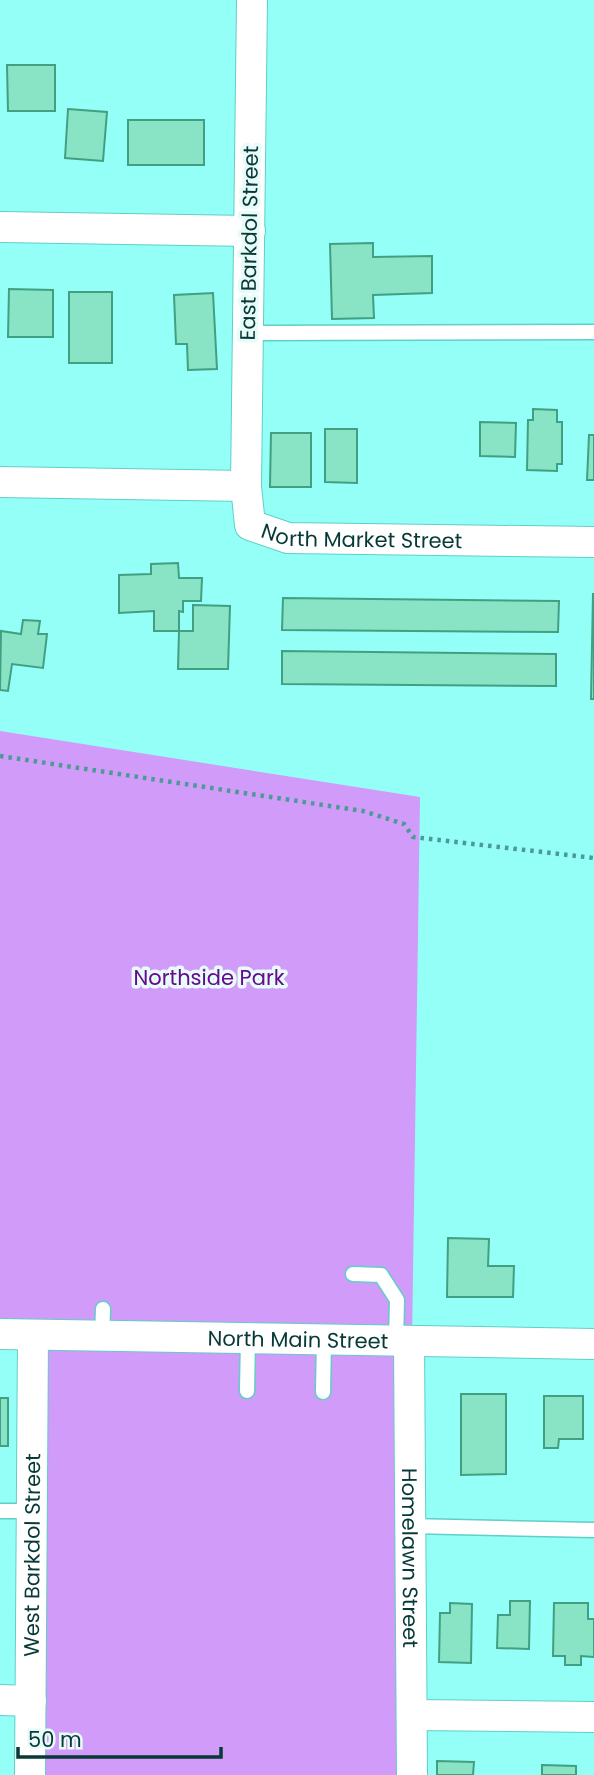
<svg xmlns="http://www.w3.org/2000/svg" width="594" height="1775" viewBox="0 0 594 1775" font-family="Poppins,sans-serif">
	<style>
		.green { fill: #d09bf9 }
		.building { fill: #88e4c4; stroke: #41a083; stroke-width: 2 }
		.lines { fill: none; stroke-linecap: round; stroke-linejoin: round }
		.service-casing { stroke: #61cec7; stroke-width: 17 }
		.minor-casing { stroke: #61cec7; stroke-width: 32 }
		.path { stroke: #4c9a94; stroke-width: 4.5; stroke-dasharray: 3.5 5; stroke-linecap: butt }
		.service { stroke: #fff; stroke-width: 14 }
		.minor { stroke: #fff; stroke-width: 30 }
		.labels { text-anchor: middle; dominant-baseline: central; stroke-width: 7; stroke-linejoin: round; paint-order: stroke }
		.street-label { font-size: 21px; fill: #073a37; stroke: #e8fbf9 }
		.park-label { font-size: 21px; fill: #640b8f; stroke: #e8fbf9 }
	</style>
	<rect width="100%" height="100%" fill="#94fff7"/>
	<!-- green -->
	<path class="green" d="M0,731L420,797L412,1341L411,1775H29L33,1335L0,1334Z"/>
	<!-- building -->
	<g class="building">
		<path d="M7,65H55V111H8Z"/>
		<path d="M68,109L107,112L103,161L65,158Z"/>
		<rect x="128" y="120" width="76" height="45"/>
		<path d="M373,243V257L432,256V293L373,295L374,318L332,319L330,244Z"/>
		<path d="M9,289L53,290V337H8Z"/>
		<rect x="69" y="292" width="43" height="71"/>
		<path d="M213,293L217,369L188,370L187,344H176L174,295Z"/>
		<path d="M533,409L557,410V422H562V464H557V471L527,470L528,420H533Z"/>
		<path d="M480,422L516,423L515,457L480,456Z"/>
		<path d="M325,429H357V483L325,482Z"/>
		<path d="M271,433H311V487H270Z"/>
		<path d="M589,435H594V480H587Z"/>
		<path d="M178,563L179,578H202L201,601H183V612L179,611V631H154V611L119,613V575L151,574V564Z"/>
		<path d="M593,594H594V699H591Z"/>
		<path d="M283,598L559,601L558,632L282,630Z"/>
		<path d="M193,605L230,606L228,669H178L179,631H193Z"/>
		<path d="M23,620L40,621L38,634H47L43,668L12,664L8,691L0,690L1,631L21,634Z"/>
		<path d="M282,651L556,654V686L282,684Z"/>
		<path d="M448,1238L489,1239L488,1266H514L513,1297H447Z"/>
		<path d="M461,1394H506V1474L461,1475Z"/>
		<path d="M544,1396H583V1439H559L558,1448H544Z"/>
		<rect x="0" y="1398" width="8" height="48"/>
		<path d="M510,1601H530L529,1649L497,1648L498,1615H510Z"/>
		<path d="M450,1603L472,1604L471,1663L439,1662L440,1613H450Z"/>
		<path d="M554,1603H588V1619H594V1657L581,1656V1665H565V1656H553Z"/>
		<path d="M437,1761L474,1762L473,1775H437Z"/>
		<path d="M542,1765L576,1766V1775H542Z"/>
	</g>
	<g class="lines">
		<!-- service casing -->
		<g class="service-casing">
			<g id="service">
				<path d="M248,333L594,332"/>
				<path d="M353,1274L381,1275L397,1300L396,1341"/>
				<path d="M102,1336L103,1309"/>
				<path d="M247,1391L248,1338"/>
				<path d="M323,1392L324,1339"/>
				<path d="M0,1511H33"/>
				<path d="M409,1526L594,1530"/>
			</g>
		</g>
		<!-- minor casing -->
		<g class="minor-casing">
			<g id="minor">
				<path id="s1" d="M252,0L246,486L250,525L288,538L594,542"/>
				<path d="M0,227L250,231"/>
				<path d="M0,482L246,486"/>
				<path id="s2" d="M0,1334L594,1344"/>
				<path id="s3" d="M409,1341L412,1775"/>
				<path d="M0,1700L31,1701"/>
				<path d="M412,1715L594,1717"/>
				<path id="s4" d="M30,1775L33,1335"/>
			</g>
		</g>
		<!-- path -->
		<path class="path" d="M0,756L363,811L404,824L413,837L594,858"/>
		<!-- service -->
		<use href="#service" class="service"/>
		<!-- minor -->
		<use href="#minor" class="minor"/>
	</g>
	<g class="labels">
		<!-- street labels -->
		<g class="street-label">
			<text transform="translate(249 243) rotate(-89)">East Barkdol Street</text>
			<text stroke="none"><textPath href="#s1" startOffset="639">North Market Street</textPath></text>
			<text stroke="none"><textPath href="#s2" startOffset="298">North Main Street</textPath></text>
			<text stroke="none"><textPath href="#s4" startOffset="220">West Barkdol Street</textPath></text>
			<text stroke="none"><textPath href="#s3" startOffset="217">Homelawn Street</textPath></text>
		</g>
		<!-- park labels -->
		<g class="park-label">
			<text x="209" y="977">Northside Park</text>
		</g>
	</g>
	<!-- scale -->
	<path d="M18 1747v10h203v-10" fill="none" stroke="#073a37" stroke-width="3.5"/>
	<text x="28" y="1747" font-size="21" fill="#073a37" stroke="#e8fbf9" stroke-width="5" paint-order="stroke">50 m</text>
</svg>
